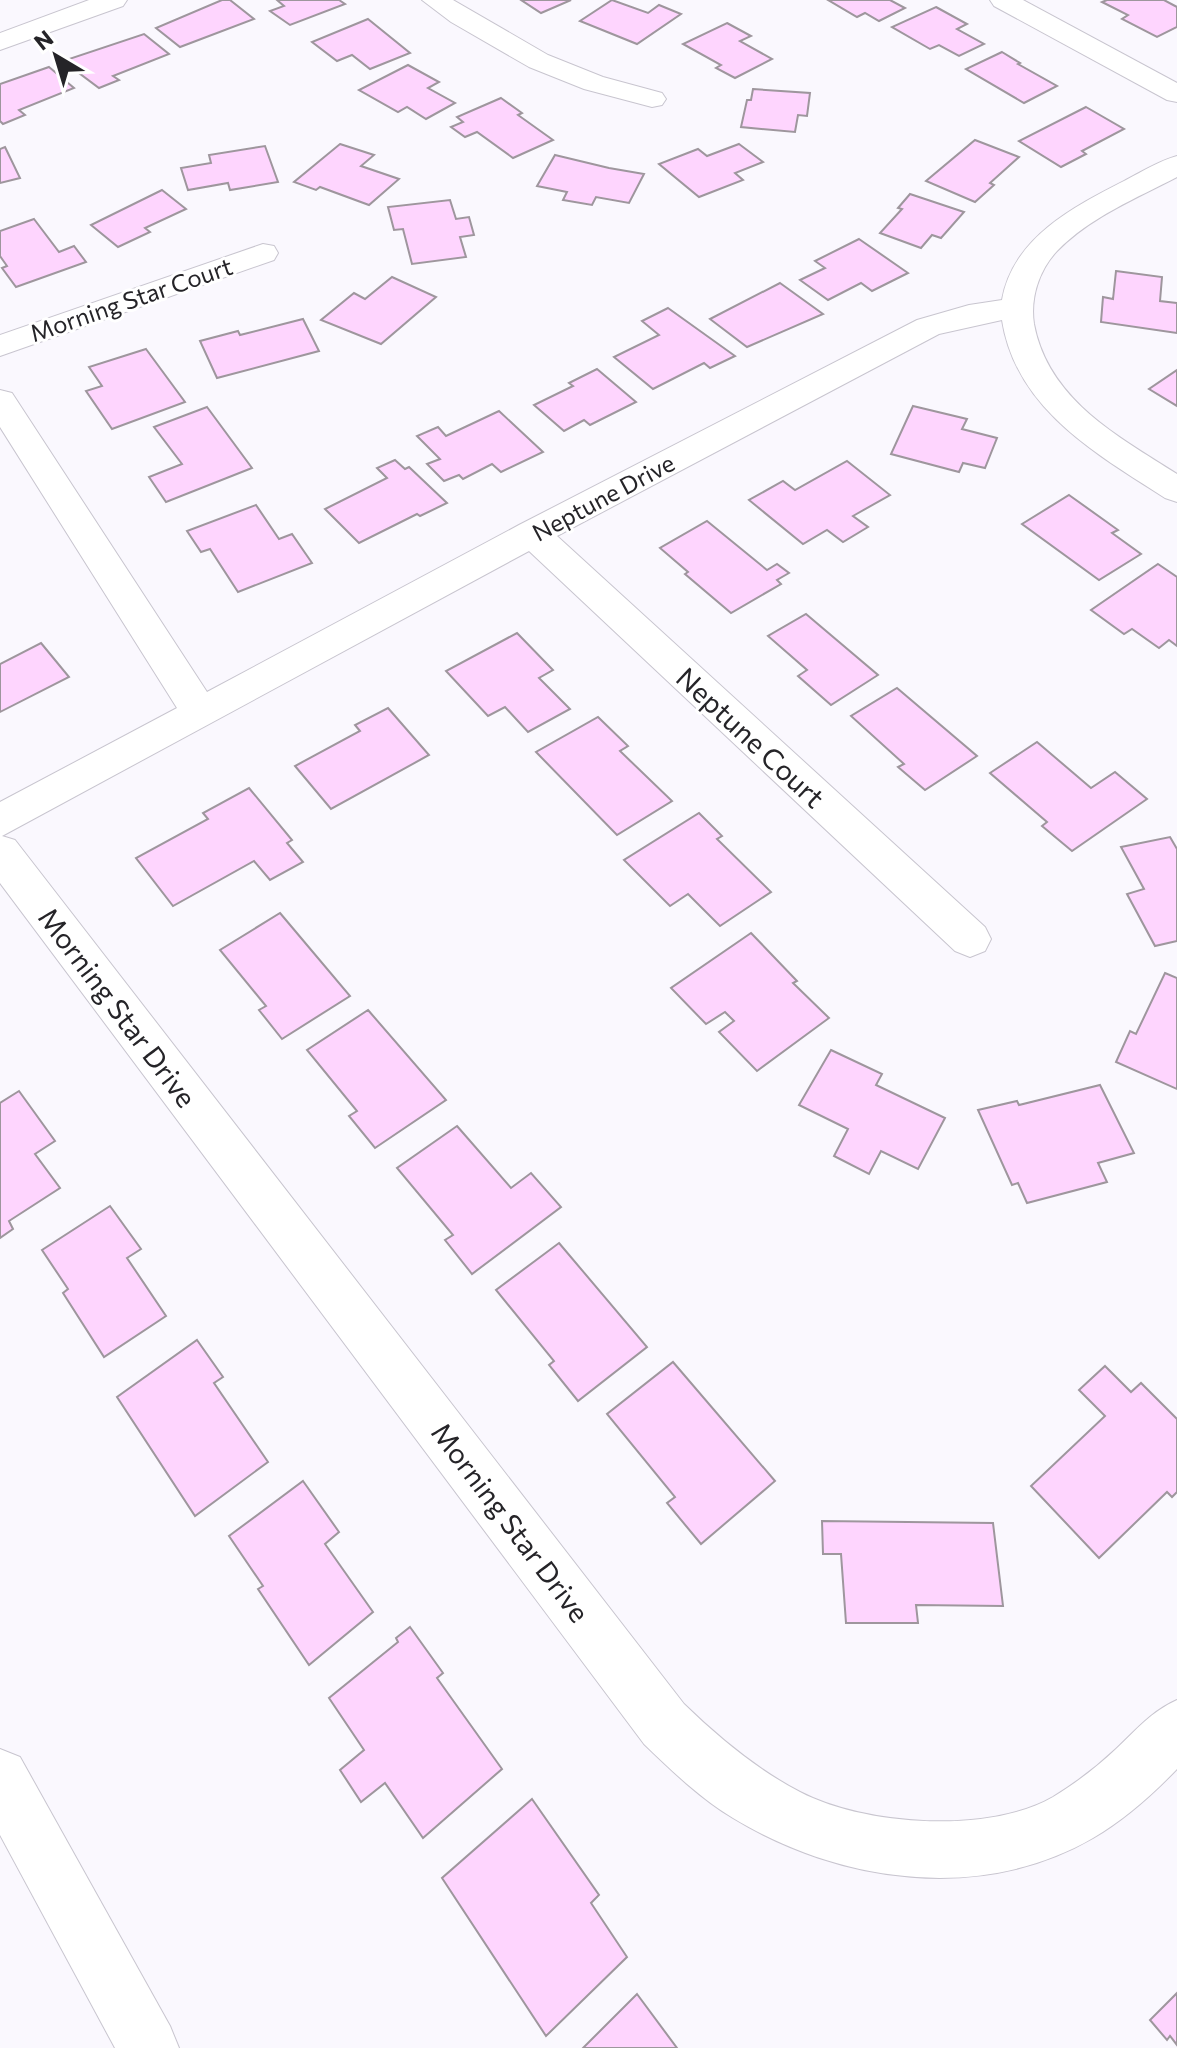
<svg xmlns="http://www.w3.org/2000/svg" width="1177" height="2048" viewBox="0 0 1177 2048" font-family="Commissioner,sans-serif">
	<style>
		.building { fill: #fed5fe; stroke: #9e969d; stroke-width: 2 }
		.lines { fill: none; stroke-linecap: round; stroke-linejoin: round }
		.street-casing { stroke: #c8c5cf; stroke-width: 2 }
		.primary-casing { stroke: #c8c5cf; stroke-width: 2 }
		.street { fill: #fff; fill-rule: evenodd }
		.primary { fill: #fff; fill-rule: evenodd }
		.labels { text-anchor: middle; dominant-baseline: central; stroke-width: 6; stroke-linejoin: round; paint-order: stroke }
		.far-street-label { font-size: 24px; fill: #252428; stroke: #fff }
		.street-label { font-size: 28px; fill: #252428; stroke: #fff }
	</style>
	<rect width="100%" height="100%" fill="#faf8fe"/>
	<!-- building -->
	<g class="building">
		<path d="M222,0H230L254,19L180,47L156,28Z"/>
		<path d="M277,0H339L345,4L290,25L270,11L284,6Z"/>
		<path d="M521,0H571L541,13Z"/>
		<path d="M612,0L648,13L659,5L681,14L637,44L580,21Z"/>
		<path d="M828,0H890L905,8L879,21L865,13L857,17Z"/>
		<path d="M1107,0H1164L1177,7V27L1157,37L1122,19L1128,15L1102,2Z"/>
		<path d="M936,7L967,24L957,29L984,44L959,56L939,45L930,49L892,27Z"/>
		<path d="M368,19L410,53L370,69L352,55L337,61L312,42Z"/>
		<path d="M727,23L751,36L740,41L772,59L735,78L716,68L721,65L683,44Z"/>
		<path d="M144,34L169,54L113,76L119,80L99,88L63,61Z"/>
		<path d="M1002,52L1020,63L1018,64L1057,86L1024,103L966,69Z"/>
		<path d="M408,65L439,82L428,88L455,103L426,119L407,107L398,112L359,90Z"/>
		<path d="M49,67L74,88L19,110L25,115L3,124L0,121V84Z"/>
		<path d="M753,89L810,93L807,116L798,115L795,132L741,127L747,100H751Z"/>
		<path d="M501,98L522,113L518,115L553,140L513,158L477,132L465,137L451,127L463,122L457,117Z"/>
		<path d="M1086,107L1124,129L1082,151L1086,154L1061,167L1019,141Z"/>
		<path d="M975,140L1019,157L990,183L994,185L975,202L926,181Z"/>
		<path d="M340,144L374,155L361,166L399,179L369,205L320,187L316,190L294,182Z"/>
		<path d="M739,144L763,162L735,173L743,180L699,197L659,164L698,149L707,156Z"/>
		<path d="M265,146L278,182L230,190L228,183L188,190L181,168L211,163L209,155Z"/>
		<path d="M5,147L20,178L0,183V149Z"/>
		<path d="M555,155L609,168L644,174L629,203L596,197L592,205L563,200L567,192L537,186Z"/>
		<path d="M162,190L186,209L145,228L150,232L118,247L91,225Z"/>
		<path d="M910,194L964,212L941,238L932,235L921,248L880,233L902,209L898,208Z"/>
		<path d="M450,200L456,219L469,217L474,235L460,237L466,257L412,264L403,229L394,230L388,207Z"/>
		<path d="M34,219L59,252L74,246L86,262L16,287L2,268L7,266L0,256V231Z"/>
		<path d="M859,239L908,273L872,291L861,283L828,300L800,280L825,268L815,261Z"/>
		<path d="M1116,271L1162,277L1160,301L1177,303V333L1101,322L1103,297L1113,299Z"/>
		<path d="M392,277L436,297L381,344L321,320L354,293L365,299Z"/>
		<path d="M780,283L823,314L747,347L710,319Z"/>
		<path d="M668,308L735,356L710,368L704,363L653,389L614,357L659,335L642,321Z"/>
		<path d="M303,319L319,351L217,378L200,341L238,331L240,335Z"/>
		<path d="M146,349L185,402L112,429L86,391L102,386L89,367Z"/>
		<path d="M597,369L636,402L590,425L584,420L564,431L534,405L573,386L569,383Z"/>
		<path d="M1177,370V406L1149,389Z"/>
		<path d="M913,406L967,419L962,429L997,438L985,468L963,463L959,472L891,454Z"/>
		<path d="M207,407L252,468L166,502L149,477L182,464L154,427Z"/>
		<path d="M499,411L543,452L501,472L492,464L463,479L459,475L444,481L427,464L440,459L417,436L438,427L446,436Z"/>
		<path d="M395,460L405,469L409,467L447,503L420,516L417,514L359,543L325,509L387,478L377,468Z"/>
		<path d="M847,461L890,495L853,516L868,527L843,542L827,530L803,544L749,500L783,481L795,490Z"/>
		<path d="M1069,495L1118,530L1112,533L1141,554L1099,580L1022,524Z"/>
		<path d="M256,505L279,539L292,534L312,563L238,592L210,549L201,552L187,531Z"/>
		<path d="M707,521L767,570L777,564L789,573L777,580L781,584L731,613L685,574L688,572L660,548Z"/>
		<path d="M1158,564L1177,577V646L1169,640L1159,648L1132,629L1124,634L1091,610Z"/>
		<path d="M806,614L878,675L831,705L798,676L807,670L768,636Z"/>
		<path d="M517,633L553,670L539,678L570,709L528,732L505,707L488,716L446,671Z"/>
		<path d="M41,643L69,677L0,712V664Z"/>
		<path d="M897,688L977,756L925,790L898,767L904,764L851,716Z"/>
		<path d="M388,708L429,755L331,809L295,766L360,731L355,725Z"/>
		<path d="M598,717L628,746L620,751L672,801L617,835L536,752Z"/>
		<path d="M1037,742L1091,788L1115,772L1147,799L1072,851L1042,826L1047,822L990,773Z"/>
		<path d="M249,788L292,840L287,843L303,862L270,880L254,861L173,906L136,858L208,819L203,813Z"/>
		<path d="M699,813L722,836L717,839L771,892L720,926L688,894L670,906L624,860Z"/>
		<path d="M1170,837L1177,849V941L1155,946L1127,894L1144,889L1121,847Z"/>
		<path d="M280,913L350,996L282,1039L259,1010L266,1006L220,950Z"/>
		<path d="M751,933L797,981L793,983L829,1018L757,1071L719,1032L734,1021L725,1012L706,1024L671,988Z"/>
		<path d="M1165,973L1177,978V1089L1116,1062L1130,1031L1136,1034Z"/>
		<path d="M368,1010L446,1100L375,1148L349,1116L357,1111L307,1050Z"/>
		<path d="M831,1050L882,1074L876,1085L945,1118L918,1169L881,1151L869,1174L834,1156L848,1129L799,1105Z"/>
		<path d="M1100,1085L1134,1153L1098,1163L1107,1182L1027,1203L1018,1183L1012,1185L978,1110L1017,1101L1019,1105Z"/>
		<path d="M19,1091L55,1141L35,1154L60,1188L9,1221L13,1229L0,1238V1103Z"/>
		<path d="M457,1126L511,1188L531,1173L561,1207L472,1274L445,1240L453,1235L397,1168Z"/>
		<path d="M110,1206L141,1249L127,1258L166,1316L104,1357L63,1293L68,1289L42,1250Z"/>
		<path d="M559,1243L647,1347L578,1401L549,1365L554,1361L496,1290Z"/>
		<path d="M197,1340L223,1377L214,1383L268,1462L195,1516L117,1397Z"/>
		<path d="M673,1362L775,1481L701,1544L667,1503L675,1497L607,1414Z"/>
		<path d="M1105,1366L1131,1392L1141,1383L1177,1419V1492L1172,1497L1167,1492L1099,1558L1031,1486L1105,1416L1079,1390Z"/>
		<path d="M303,1481L339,1532L325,1544L373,1612L309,1665L258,1589L263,1586L229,1536Z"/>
		<path d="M822,1521L993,1523L1003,1606L916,1605L918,1623H846L841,1554H823Z"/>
		<path d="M410,1627L443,1673L437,1678L502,1769L423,1838L385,1783L361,1802L340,1770L364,1750L329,1698L398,1642L396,1638Z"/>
		<path d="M532,1799L599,1895L591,1903L627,1957L546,2036L442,1878Z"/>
		<path d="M1177,1993V2045L1170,2036L1167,2040L1150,2020Z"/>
		<path d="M637,1994L677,2048H583Z"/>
	</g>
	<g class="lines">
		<!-- street casing -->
		<g class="street-casing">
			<g id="street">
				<path d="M89,0H127L123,6L0,50V33Z"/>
				<path d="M422,0H453L548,55L603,77L662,93L666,99L662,105L652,107L584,89L529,67L451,22Z"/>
				<path d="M990,0H1023L1177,83V102L1167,100L994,6Z"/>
				<path d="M1177,156V177C1137,198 1090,217 1057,251C1039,270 1030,298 1034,324C1048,399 1117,436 1177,474V502L1165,498C1095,453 1016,409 1002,320L939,334L557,536L985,927L991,939L985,951L970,957L955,951L529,551L2,836L15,840L684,1704C719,1738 756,1769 800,1792C865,1826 989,1834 1053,1797C1076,1783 1097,1767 1116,1749C1136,1730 1152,1711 1177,1700V1769C1152,1795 1124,1820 1093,1838C981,1903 840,1883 733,1818C700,1798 672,1771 644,1744L0,883V802L177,708L0,427V390L12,393L207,692L519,525L917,320L969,305L1002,300C1013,237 1075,206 1126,180C1143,171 1159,161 1177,156Z"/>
				<path d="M263,244L274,246L278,253L274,260L0,356V335Z"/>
			</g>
		</g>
		<!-- primary casing -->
		<g class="primary-casing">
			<path id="primary" d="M0,1749L20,1757L170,2026L179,2048H115L0,1835Z"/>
		</g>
		<!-- street -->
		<use href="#street" class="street"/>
		<!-- primary -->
		<use href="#primary" class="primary"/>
	</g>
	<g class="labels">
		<!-- far-street labels -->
		<g class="far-street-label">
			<text transform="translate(131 299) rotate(-19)">Morning Star Court</text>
			<text transform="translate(603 497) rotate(-28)">Neptune Drive</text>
		</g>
		<!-- street labels -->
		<g class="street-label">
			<text transform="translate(751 737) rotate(43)">Neptune Court</text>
			<text transform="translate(118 1007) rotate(53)">Morning Star Drive</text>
			<text transform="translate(511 1522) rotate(53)">Morning Star Drive</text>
		</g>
	</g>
	<!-- north arrow -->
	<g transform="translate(56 56) rotate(322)" stroke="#ffffff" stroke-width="6" paint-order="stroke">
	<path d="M0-6L14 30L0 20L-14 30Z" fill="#252428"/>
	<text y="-12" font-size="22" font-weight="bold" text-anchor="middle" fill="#252428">N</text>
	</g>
</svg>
